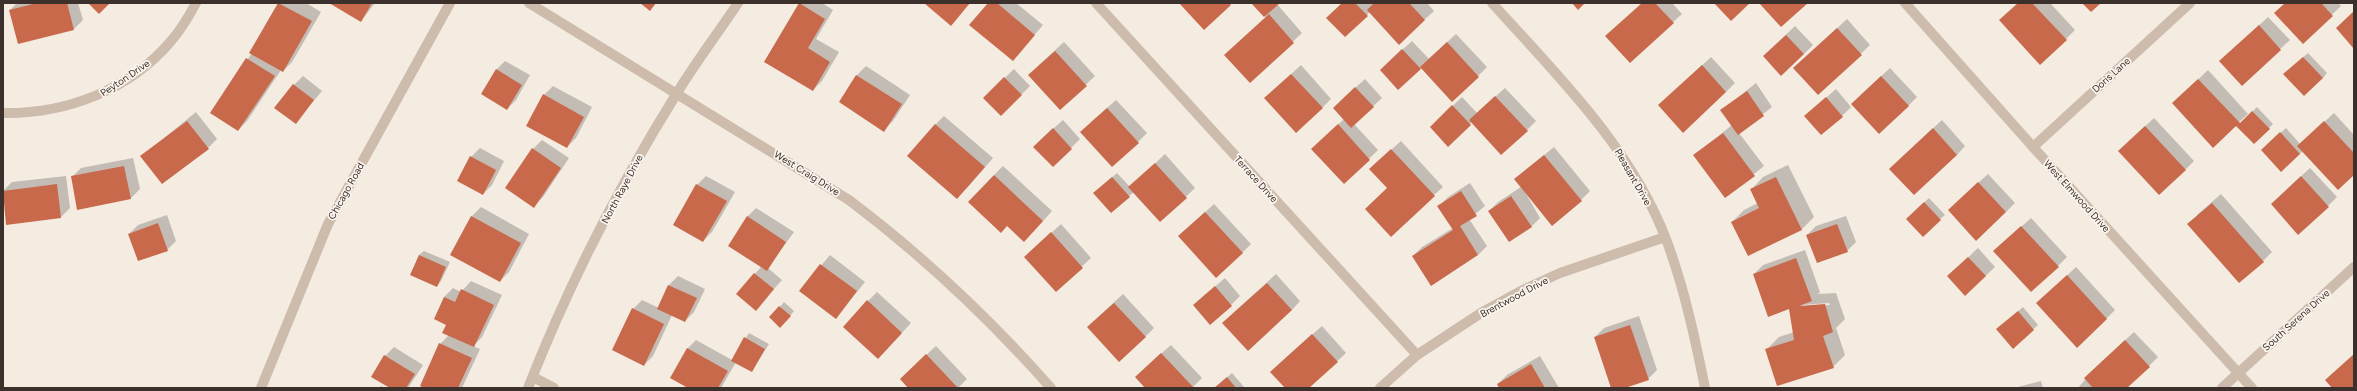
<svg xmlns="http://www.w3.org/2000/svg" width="2357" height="391" viewBox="0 0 2357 391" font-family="Figtree,sans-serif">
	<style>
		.shadow { fill: #0003; fill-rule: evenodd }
		.building { fill: #c8694b }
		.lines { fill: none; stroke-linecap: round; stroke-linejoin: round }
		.minor { stroke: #cdbbac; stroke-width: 10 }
		.labels { text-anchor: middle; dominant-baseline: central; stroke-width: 3.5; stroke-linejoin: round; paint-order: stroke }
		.street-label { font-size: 10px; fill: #3b302b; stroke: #fbf5ee }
	</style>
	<rect width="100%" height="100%" fill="#f4ebe1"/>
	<!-- shadow -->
	<g class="shadow">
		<path d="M17,3H78L83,20L74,29L10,10Z"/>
		<path d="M279,3H306L321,12L292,62L283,71L281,70L247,121L238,130L211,112L252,53Z"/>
		<path d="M331,3H375L361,21Z"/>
		<path d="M800,3H822L833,10L816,39L839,52L822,81L813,90Z"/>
		<path d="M989,3H1016L1043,25L1013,60Z"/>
		<path d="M1253,3H1278L1277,4L1302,33L1250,82L1266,17Z"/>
		<path d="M1343,3H1427L1434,11L1399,43L1370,12L1345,36Z"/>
		<path d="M1642,3H1672L1682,14L1673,22Z"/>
		<path d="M2018,3H2050L2075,30L2066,39Z"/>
		<path d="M2286,3H2338L2341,6L2303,42Z"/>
		<path d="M2268,17L2290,40L2242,84L2230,52Z"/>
		<path d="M1847,19L1870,45L1818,94L1804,59Z"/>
		<path d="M1795,26L1813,45L1804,54L1773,47Z"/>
		<path d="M1456,34L1487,67L1478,76L1422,67L1398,89L1390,61L1412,41L1429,59Z"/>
		<path d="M1064,42L1095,76L1060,109L1038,66Z"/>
		<path d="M2308,53L2327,73L2323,78L2289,70Z"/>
		<path d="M1711,57L1735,83L1726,92L1668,97Z"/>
		<path d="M505,61L530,75L516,100L507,109L496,70Z"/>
		<path d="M1301,65L1331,99L1322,108L1275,89Z"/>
		<path d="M866,66L910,95L893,121L884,130L840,102L857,75Z"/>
		<path d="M1890,68L1917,97L1908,106L1861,95Z"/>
		<path d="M1014,69L1030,86L1001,115L984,98Z"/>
		<path d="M2208,70L2248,114L2239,122L2182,95Z"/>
		<path d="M303,76L322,91L295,123L294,85Z"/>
		<path d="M1365,79L1382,98L1354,124L1378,150L1344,183L1322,140L1344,119L1343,99Z"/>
		<path d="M1756,83L1772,107L1739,133L1764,166L1725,197L1695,155L1732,125L1722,110Z"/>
		<path d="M553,86L592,107L576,138L567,147L544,95Z"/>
		<path d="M1505,88L1536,121L1527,130L1472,122L1448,145L1440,118L1462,97L1477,113Z"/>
		<path d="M1836,89L1851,107L1842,116H1806Z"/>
		<path d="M1116,100L1147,133L1138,142L1090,123Z"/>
		<path d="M2257,107L2273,124L2254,143L2238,126Z"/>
		<path d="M196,112L217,139L208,148L142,156Z"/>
		<path d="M2334,113L2354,135V174L2303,151L2282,170L2267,145L2286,128L2300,144Z"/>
		<path d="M944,116L993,158L966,189L935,125Z"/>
		<path d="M2154,118L2194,161L2185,170L2128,142Z"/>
		<path d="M1063,120L1080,139L1053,166L1043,138Z"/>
		<path d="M1942,120L1965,146L1957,155L1899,160Z"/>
		<path d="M542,140L569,158L543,197L534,206L533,149Z"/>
		<path d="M1401,141L1443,187L1434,195L1388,188L1379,161Z"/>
		<path d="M1554,147L1590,191L1581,200L1525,192L1540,218L1531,227L1489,211L1498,202L1521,187L1515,179Z"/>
		<path d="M480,148L504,161L492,185L483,194L471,157Z"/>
		<path d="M1165,154L1195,188L1160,221L1134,192L1129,196L1099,189L1117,173L1130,187Z"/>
		<path d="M133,158L140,189L131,198L72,177L81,168Z"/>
		<path d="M1788,165L1814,217L1802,229L1748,255L1732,222L1744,210L1758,203L1751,190L1763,177Z"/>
		<path d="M1003,166L1052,211L1033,232L994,175Z"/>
		<path d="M2310,168L2337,197L2328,206L2281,195Z"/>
		<path d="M1988,174L2015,203L2006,212L1958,201Z"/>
		<path d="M66,176L70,208L61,217L3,191L12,182Z"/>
		<path d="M706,176L735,192L712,232L703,241L675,225L697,185Z"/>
		<path d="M1470,183L1485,206L1469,219L1487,246L1478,255L1413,256L1422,247L1453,228L1439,206L1448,197Z"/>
		<path d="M2221,194L2272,252L2263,261L2197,215Z"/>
		<path d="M1929,198L1945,215L1940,219L1912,214Z"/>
		<path d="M1214,204L1251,244L1242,253L1189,227Z"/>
		<path d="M481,207L529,234L509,272L500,281L472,216Z"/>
		<path d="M756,208L794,232L768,268L782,280L756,309L737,294L761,267L747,217Z"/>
		<path d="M167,215L176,241L167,250L129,234L138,225Z"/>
		<path d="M1846,216L1856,242L1847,251L1807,235L1816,226Z"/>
		<path d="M2031,218L2067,257L2058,266L2004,242Z"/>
		<path d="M1061,224L1091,258L1056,290L1035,248Z"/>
		<path d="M1978,248L1995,267L1965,295L1957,268Z"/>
		<path d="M1805,250L1820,292L1818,294L1836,293L1845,319L1836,328L1845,355L1833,367L1767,349L1779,337L1794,332L1790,307L1754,274L1763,265ZM1829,303L1830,305L1802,307V305Z"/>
		<path d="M424,251L450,262L441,281L437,286L411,275L419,255Z"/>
		<path d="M830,255L865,282L836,318L800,291Z"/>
		<path d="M2076,267L2115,310L2106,319L2047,294Z"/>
		<path d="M1276,274L1300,301L1292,310L1232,314Z"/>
		<path d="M678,276L705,289L694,312L685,321L672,315L653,356L644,365L633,309L642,300L659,308L669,285Z"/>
		<path d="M1225,278L1240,296L1231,305H1194Z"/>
		<path d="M471,281L502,295L482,337L473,346L480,349L462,388H427L440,344L449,335L444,297L453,288L461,292Z"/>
		<path d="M877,292L911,323L887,349L868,301Z"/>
		<path d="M1123,294L1154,328L1145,337L1097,318Z"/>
		<path d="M784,302L794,311L785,322L780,307Z"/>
		<path d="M2023,307L2038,325L2013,347L2002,325Z"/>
		<path d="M1639,316L1657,370L1648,379L1622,388H1612L1595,337L1604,328Z"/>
		<path d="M1322,326L1346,353L1308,388H1286L1280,363Z"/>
		<path d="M2134,332L2158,357L2149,366L2126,388H2078L2094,369Z"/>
		<path d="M749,333L769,344L752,371L736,362L721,388H690L687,349L696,340L732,360Z"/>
		<path d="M1171,345L1202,378L1192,388H1146L1145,368Z"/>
		<path d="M936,346L967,379L958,388H910V370Z"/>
		<path d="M394,347L423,365L408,388H392L385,356Z"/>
		<path d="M1540,356L1559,388H1500L1498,384L1507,375Z"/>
		<path d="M1232,373L1245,388H1215Z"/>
		<path d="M2041,381L2043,388H2014Z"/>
		<path d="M381,386L386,388H379Z"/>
	</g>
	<!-- building -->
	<g class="building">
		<path d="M37,3H67L74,30L18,44L9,10Z"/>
		<path d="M88,3H110L99,14Z"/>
		<path d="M278,3L312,21L283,72L249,53Z"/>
		<path d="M329,3H372L361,22Z"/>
		<path d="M640,3H656L650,11Z"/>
		<path d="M799,3L825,19L808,48L830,62L813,91L764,62Z"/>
		<path d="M924,3H970L951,26Z"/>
		<path d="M988,3H997L1035,35L1013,61L969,25Z"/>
		<path d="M1179,3H1229L1231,5L1204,30Z"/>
		<path d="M1251,3H1280L1264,17Z"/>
		<path d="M1342,3H1355L1368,16L1345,37L1326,18Z"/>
		<path d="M1374,3H1409L1425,20L1399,45L1367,10Z"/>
		<path d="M1572,3H1585L1578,10Z"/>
		<path d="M1642,3H1655L1674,23L1630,63L1605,36Z"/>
		<path d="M1714,3H1750L1731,21Z"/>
		<path d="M1759,3H1808L1781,27Z"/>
		<path d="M2018,3H2032L2067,40L2040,65L1999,20Z"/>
		<path d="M2082,3H2101L2091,12Z"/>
		<path d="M2285,3H2321L2333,16L2303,44L2274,13Z"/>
		<path d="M2354,11V49L2336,28Z"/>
		<path d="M1269,14L1294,43L1250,83L1224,55Z"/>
		<path d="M2259,25L2281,50L2242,86L2219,61Z"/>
		<path d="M1837,28L1862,55L1818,95L1793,68Z"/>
		<path d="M1786,35L1804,54L1781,76L1763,56Z"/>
		<path d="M1447,42L1479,77L1452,102L1420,67Z"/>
		<path d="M1402,49L1421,69L1398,90L1380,70Z"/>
		<path d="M1055,51L1087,86L1060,110L1028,75Z"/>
		<path d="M2303,57L2323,78L2304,96L2283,74Z"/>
		<path d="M246,58L275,76L238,131L210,113Z"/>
		<path d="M1702,65L1726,92L1683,133L1658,105Z"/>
		<path d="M496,69L522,85L507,110L481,94Z"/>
		<path d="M1291,74L1323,108L1296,133L1264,98Z"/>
		<path d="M856,75L902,104L884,132L839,102Z"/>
		<path d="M1881,76L1909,106L1879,134L1851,104Z"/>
		<path d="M1004,77L1022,95L1001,116L983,98Z"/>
		<path d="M2198,79L2240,123L2252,111L2270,129L2254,144L2236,126L2213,148L2172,103Z"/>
		<path d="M293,84L314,100L296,124L274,108Z"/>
		<path d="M1355,87L1374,107L1351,128L1333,108Z"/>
		<path d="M1747,91L1764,116L1738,135L1720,110Z"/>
		<path d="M543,94L584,117L567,148L526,126Z"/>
		<path d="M1495,96L1528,131L1501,155L1469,120Z"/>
		<path d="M1826,97L1843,117L1821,135L1804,116Z"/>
		<path d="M1452,105L1471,125L1448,147L1430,127Z"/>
		<path d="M1107,108L1139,143L1112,167L1080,132Z"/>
		<path d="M187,121L209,149L162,184L140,156Z"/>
		<path d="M2324,121L2354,153V175L2338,190L2297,146Z"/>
		<path d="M935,124L985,167L957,199L907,156Z"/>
		<path d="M1338,124L1370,160L1344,184L1311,149Z"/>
		<path d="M2145,126L2186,170L2159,195L2118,151Z"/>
		<path d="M1053,128L1072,149L1053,167L1033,147Z"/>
		<path d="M1933,128L1957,155L1914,195L1889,169Z"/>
		<path d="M2280,132L2300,154L2281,172L2261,150Z"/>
		<path d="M1723,133L1755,176L1725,198L1693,155Z"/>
		<path d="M532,148L561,168L534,208L505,188Z"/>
		<path d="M1391,149L1435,196L1391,237L1365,209L1387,188L1369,169Z"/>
		<path d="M1544,155L1582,201L1552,226L1514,179Z"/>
		<path d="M470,156L496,170L483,195L457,181Z"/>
		<path d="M1155,163L1187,198L1160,222L1128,187Z"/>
		<path d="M124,166L131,199L77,210L71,176Z"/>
		<path d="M994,175L1043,221L1024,242L1007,226L1001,233L968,202Z"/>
		<path d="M2301,176L2329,207L2298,235L2271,204Z"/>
		<path d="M1112,177L1130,197L1111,213L1093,193Z"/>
		<path d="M1776,177L1802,230L1748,256L1731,222L1759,208L1750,189Z"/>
		<path d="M1978,182L2006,212L1976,241L1948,210Z"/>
		<path d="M57,184L61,218L6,225L3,191Z"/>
		<path d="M696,184L727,201L703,242L673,225Z"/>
		<path d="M1461,191L1477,216L1460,226L1478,255L1431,286L1412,256L1453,230L1437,206Z"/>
		<path d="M1511,196L1532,227L1509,242L1488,211Z"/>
		<path d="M1924,202L1941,220L1923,237L1906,219Z"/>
		<path d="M2212,203L2264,262L2239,283L2187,224Z"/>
		<path d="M1205,212L1243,253L1216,278L1178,236Z"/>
		<path d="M471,216L521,243L500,282L450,255Z"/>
		<path d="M747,216L786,242L767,271L728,246Z"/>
		<path d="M158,223L168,251L138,261L128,234Z"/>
		<path d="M1837,224L1848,252L1817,263L1806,235Z"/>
		<path d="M2021,226L2059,267L2031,292L1993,251Z"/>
		<path d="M1051,232L1083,268L1056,292L1024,257Z"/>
		<path d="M419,255L446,267L437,287L410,275Z"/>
		<path d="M1968,257L1986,276L1965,296L1947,276Z"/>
		<path d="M1796,258L1812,301L1799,306L1825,304L1833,332L1823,336L1834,368L1777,386L1765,349L1794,340L1789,309L1768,317L1753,274Z"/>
		<path d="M820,264L857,291L836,319L799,291Z"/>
		<path d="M754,273L774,289L756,311L736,294Z"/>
		<path d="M2067,275L2107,319L2077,348L2036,303Z"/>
		<path d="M1267,283L1292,310L1248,351L1222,323Z"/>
		<path d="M668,285L697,298L685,322L657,309Z"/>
		<path d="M1215,286L1232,306L1210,325L1193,305Z"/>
		<path d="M461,289L494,305L474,347L442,333L446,325L434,319L444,297L455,302Z"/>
		<path d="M867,300L902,333L878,359L843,327Z"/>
		<path d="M1114,303L1146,337L1119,362L1087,327Z"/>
		<path d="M779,306L791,316L780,328L769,317Z"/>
		<path d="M632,308L664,324L644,366L612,350Z"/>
		<path d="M2018,311L2034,330L2013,349L1996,329Z"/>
		<path d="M1630,325L1649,380L1625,388H1611L1594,337Z"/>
		<path d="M1312,334L1338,362L1309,388H1285L1270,372Z"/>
		<path d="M744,337L765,349L752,372L731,361Z"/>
		<path d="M2125,340L2150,367L2127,388H2093L2084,378Z"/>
		<path d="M439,343L472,358L458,388H424L420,386Z"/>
		<path d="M687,348L728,371L718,388H688L670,378Z"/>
		<path d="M1161,353L1194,388H1145L1135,377Z"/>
		<path d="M926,354L958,388H908L900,379Z"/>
		<path d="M2354,354V388H2332L2325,380Z"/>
		<path d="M384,355L415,374L406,388H390L371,377Z"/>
		<path d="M1531,364L1545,388H1499L1497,384Z"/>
		<path d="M1227,377L1236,388H1214Z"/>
	</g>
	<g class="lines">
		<!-- minor -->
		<g class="minor">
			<path d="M529,3L849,200C922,255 990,319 1051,388"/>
			<path d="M1096,3L1417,355"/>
			<path d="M1492,3C1557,75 1630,146 1666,239C1684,287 1695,338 1705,388"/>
			<path d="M1905,3L2033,147L2252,388"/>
			<path d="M3,113C66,114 130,90 171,41C181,30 189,16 196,3"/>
			<path d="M2033,147L2190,3"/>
			<path d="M533,377L554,388"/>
			<path d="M261,388L328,224L450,3"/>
			<path d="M528,388C568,286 619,186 677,93C696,62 718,33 738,3"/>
			<path d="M1380,388L1417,355L1481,313L1523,290L1560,273L1665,237"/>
			<path d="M2222,388L2354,267"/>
		</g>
	</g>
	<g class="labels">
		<!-- street labels -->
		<g class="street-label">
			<text transform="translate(2111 75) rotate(-42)">Doris Lane</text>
			<text transform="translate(125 78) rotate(-34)">Peyton Drive</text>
			<text transform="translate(807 173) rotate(32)">West Craig Drive</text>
			<text transform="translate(1633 177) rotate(60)">Pleasant Drive</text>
			<text transform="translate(1256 179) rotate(48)">Terrace Drive</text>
			<text transform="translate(622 189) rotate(-62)">North Raye Drive</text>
			<text transform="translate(346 191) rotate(-61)">Chicago Road</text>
			<text transform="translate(2077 196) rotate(48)">West Elmwood Drive</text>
			<text transform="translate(1514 297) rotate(-28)">Brentwood Drive</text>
			<text transform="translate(2296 320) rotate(-42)">South Serena Drive</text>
		</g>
	</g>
	<!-- border -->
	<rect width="2357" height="391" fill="none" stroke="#3b302b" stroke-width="8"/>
</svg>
